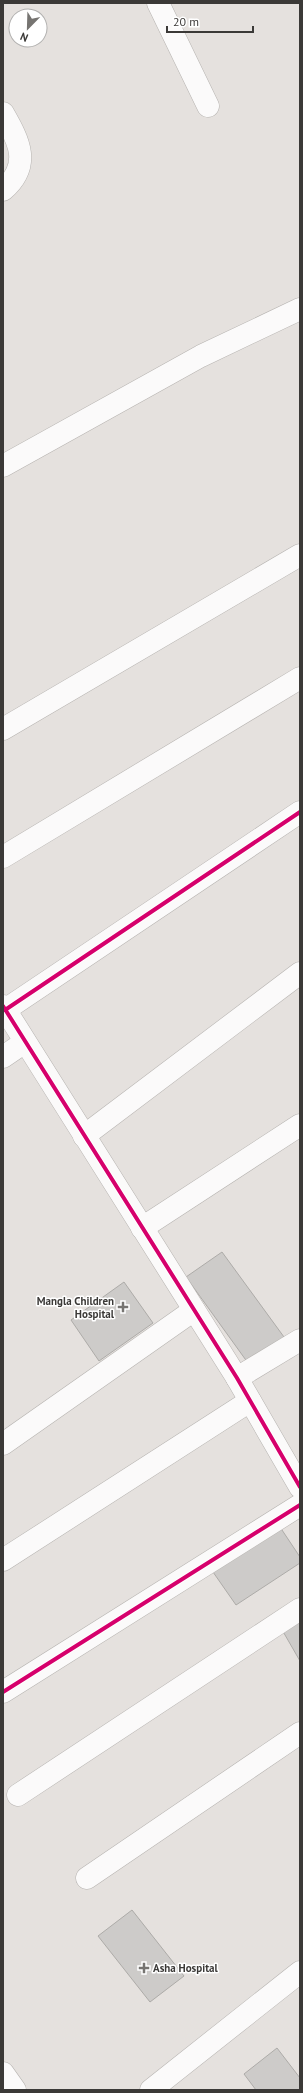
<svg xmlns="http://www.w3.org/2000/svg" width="303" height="2093" viewBox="0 0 303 2093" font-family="'PT Sans',sans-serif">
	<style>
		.building { fill: #cdcbc9; stroke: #adaba8 }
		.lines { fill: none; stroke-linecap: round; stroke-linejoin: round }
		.minor-casing { stroke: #b6b3b0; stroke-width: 23 }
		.minor { stroke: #fbfafa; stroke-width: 22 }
		.cycleway-casing { stroke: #fff; stroke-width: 6 }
		.cycleway { stroke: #d6006c; stroke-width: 4 }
		.poi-dot { fill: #767471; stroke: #fff; stroke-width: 1.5 }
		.labels { text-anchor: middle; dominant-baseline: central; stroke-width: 3; stroke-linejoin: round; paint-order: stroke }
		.poi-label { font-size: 11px; font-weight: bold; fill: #3b3937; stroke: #fff; text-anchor: end }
	</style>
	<rect width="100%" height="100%" fill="#e5e1de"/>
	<!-- building -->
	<g class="building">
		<path d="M222,1252L284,1337L248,1363L186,1277Z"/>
		<path d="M124,1282L153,1323L99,1361L71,1320Z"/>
		<path d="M280,1527L300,1557V1563L236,1605L213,1572Z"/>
		<path d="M300,1617V1661L281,1628Z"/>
		<path d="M132,1910L184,1976L150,2002L98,1936Z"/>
		<path d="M277,2048L300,2078V2090H256L244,2074Z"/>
	</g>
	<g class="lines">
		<!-- minor casing -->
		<g class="minor-casing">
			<g id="minor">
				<path d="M158,3L208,106"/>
				<path d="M3,113C19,141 32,165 3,190"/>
				<path d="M3,466L201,356L300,309"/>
				<path d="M3,729L300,555"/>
				<path d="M3,857L300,678"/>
				<path d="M3,1006L237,1378L300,1487"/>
				<path d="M5,1010L300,812"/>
				<path d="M3,1057L25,1042"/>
				<path d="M84,1136L300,973"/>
				<path d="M142,1228L300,1125"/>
				<path d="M237,1378L300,1340"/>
				<path d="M3,1444L194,1310"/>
				<path d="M3,1560L250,1401"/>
				<path d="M3,1692L300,1505"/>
				<path d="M18,1795L300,1609"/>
				<path d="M87,1878L300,1733"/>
				<path d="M3,2073L15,2090"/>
				<path d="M151,2090L300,1972"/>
			</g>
		</g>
		<!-- minor -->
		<use href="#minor" class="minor"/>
		<!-- cycleway casing -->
		<g class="cycleway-casing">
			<g id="cycleway">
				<path d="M3,1006L237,1378L300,1487"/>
				<path d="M5,1010L300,812"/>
				<path d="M3,1692L300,1505"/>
			</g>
		</g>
		<!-- cycleway -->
		<use href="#cycleway" class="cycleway"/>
	</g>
	<!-- markers -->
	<g class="poi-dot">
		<path d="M121 1301h4v4h4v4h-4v4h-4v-4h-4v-4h4z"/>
		<path d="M142 1962h4v4h4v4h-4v4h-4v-4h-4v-4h4z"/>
	</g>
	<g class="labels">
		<!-- poi labels -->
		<g class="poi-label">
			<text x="114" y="1301">Mangla Children<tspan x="114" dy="13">Hospital</tspan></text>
			<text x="153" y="1968" text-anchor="start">Asha Hospital</text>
		</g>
	</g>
	<!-- border -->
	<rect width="303" height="2093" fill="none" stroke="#3b3937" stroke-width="8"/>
	<!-- north arrow -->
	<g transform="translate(28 28) rotate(203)"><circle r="19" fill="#ffffff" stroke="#b1b0af"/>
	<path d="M0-3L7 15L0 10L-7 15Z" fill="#767471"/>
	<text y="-6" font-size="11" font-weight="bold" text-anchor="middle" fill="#3b3937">N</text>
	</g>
	<!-- scale -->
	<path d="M167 26v6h86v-6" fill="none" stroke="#3b3937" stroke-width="2"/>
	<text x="173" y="26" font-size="12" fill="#3b3937" stroke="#ffffff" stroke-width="3" paint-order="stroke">20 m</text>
</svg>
